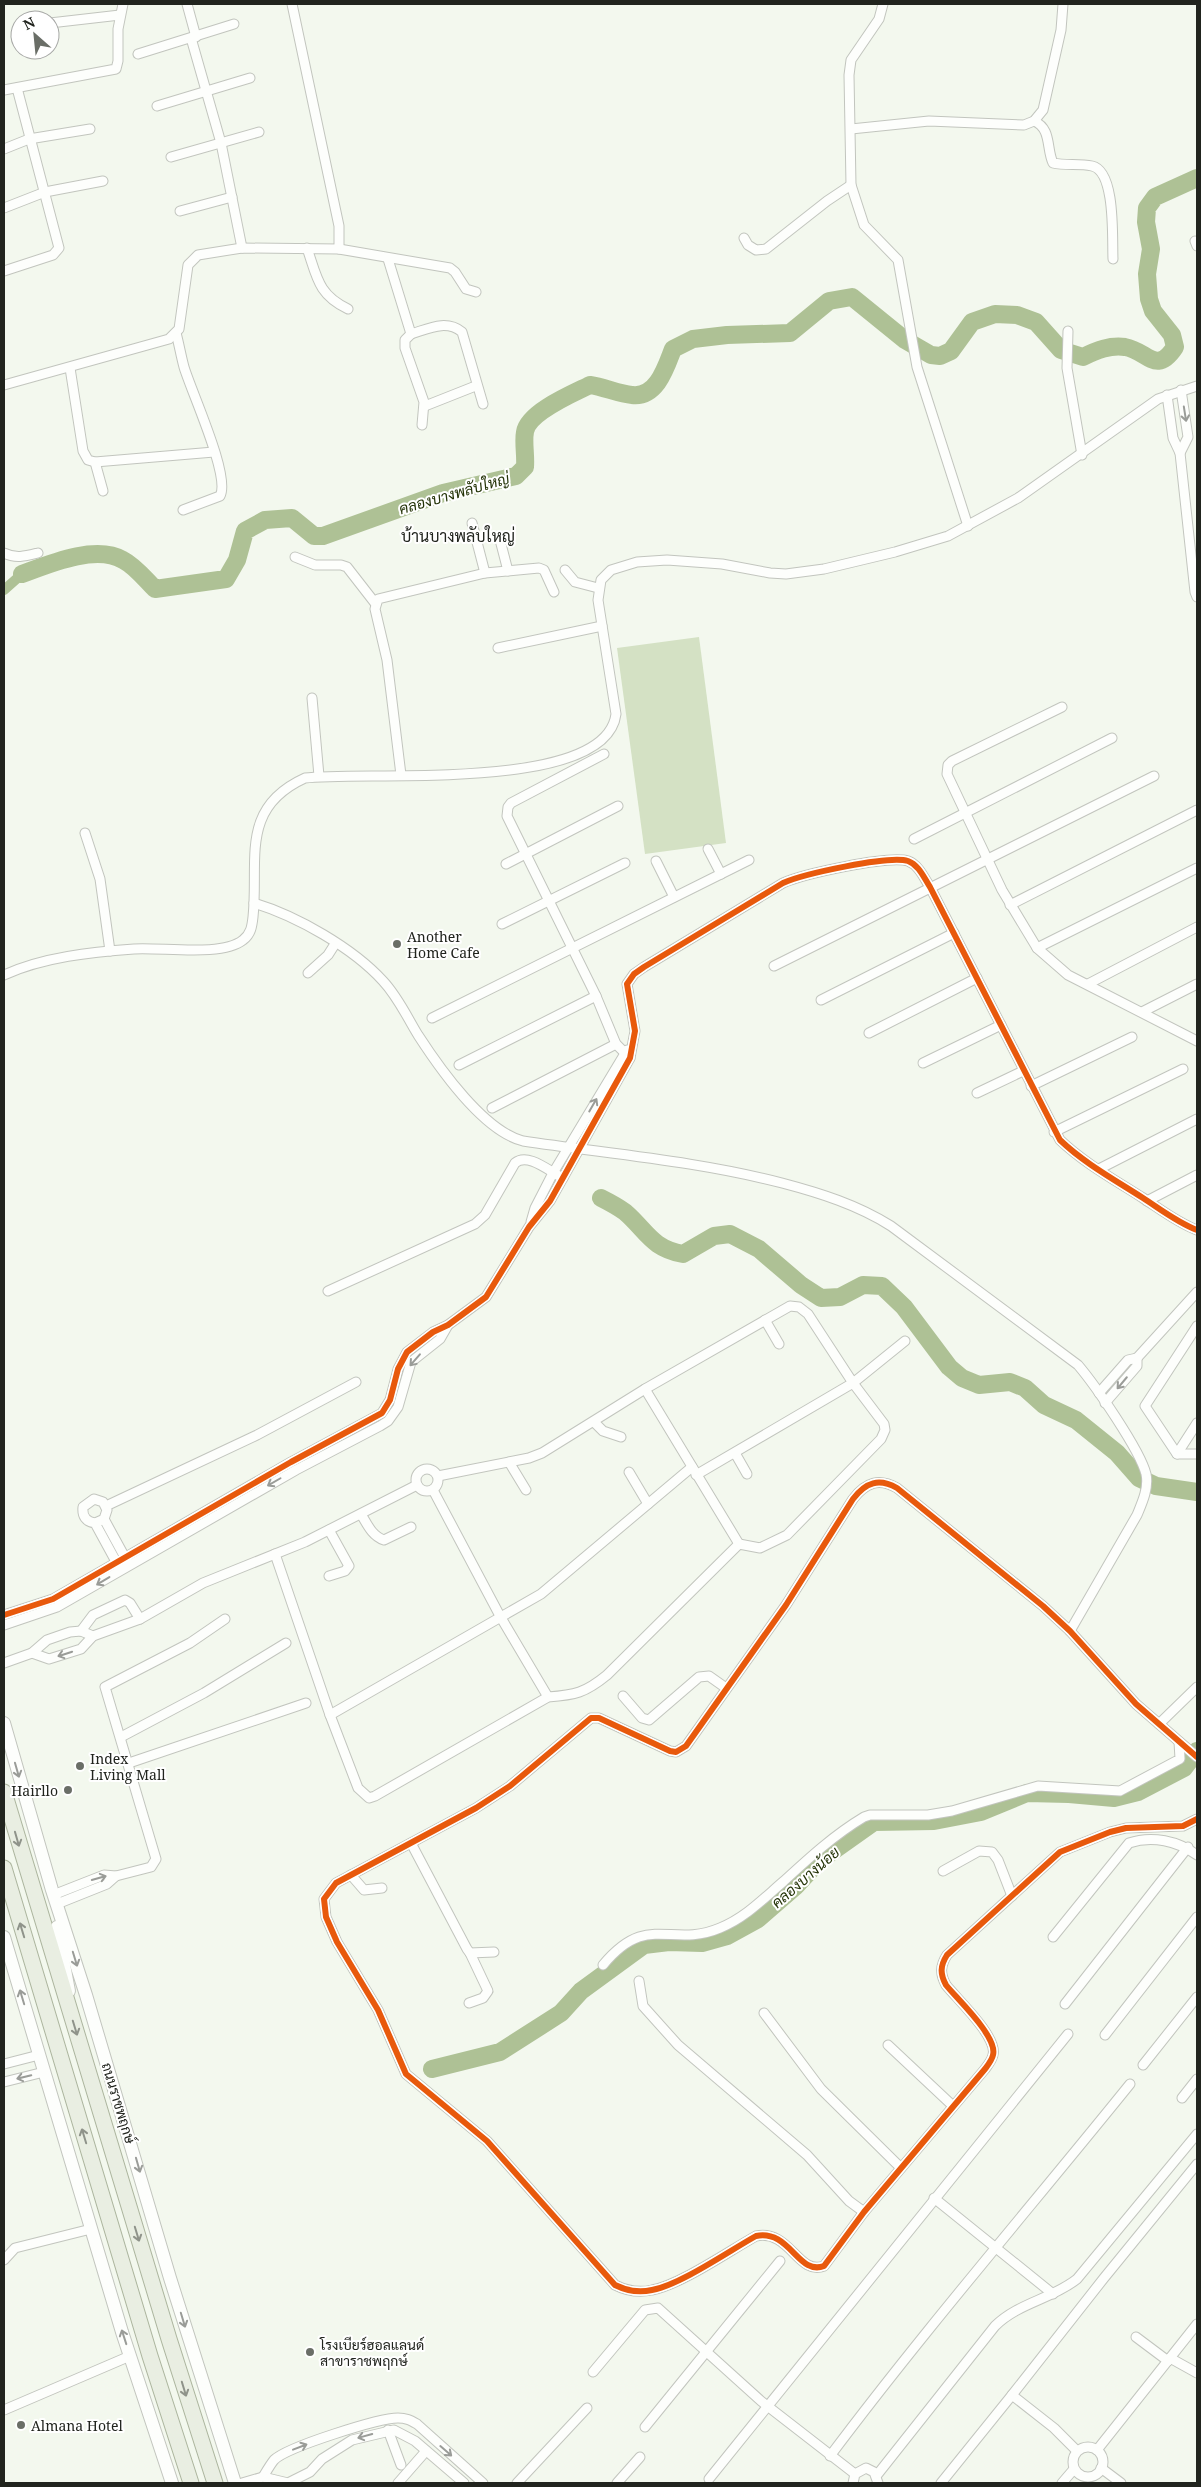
<svg xmlns="http://www.w3.org/2000/svg" width="1201" height="2487" viewBox="0 0 1201 2487" font-family="'Noto Serif',Sarabun,serif">
	<style>
		.green { fill: #d4e1c4 }
		.lines { fill: none; stroke-linecap: round; stroke-linejoin: round }
		.canal { stroke: #aec195; stroke-width: 10 }
		.river { stroke: #aec195; stroke-width: 18 }
		.minor-casing { stroke: #c2c5be; stroke-width: 11 }
		.secondary-casing { stroke: #c2c5be; stroke-width: 14 }
		.primary-casing { stroke: #acb59e; stroke-width: 17 }
		.minor { stroke: #fdfefc; stroke-width: 9 }
		.secondary { stroke: #fdfefc; stroke-width: 12 }
		.primary { stroke: #e9eee2; stroke-width: 15 }
		.cycleway-casing { stroke: #fff; stroke-width: 9 }
		.cycleway { stroke: #e8590c; stroke-width: 6 }
		.oneway { stroke: #9a9c98 }
		.oneway2 { stroke: #8f938a }
		.poi-dot { fill: #6a6e67; stroke: #fff; stroke-width: 2 }
		.labels { text-anchor: middle; dominant-baseline: central; stroke-width: 4; stroke-linejoin: round; paint-order: stroke }
		.poi-label { font-size: 14px; fill: #21241e; stroke: #fff; text-anchor: start }
		.street-label { font-size: 14px; fill: #21241e; stroke: #fff }
		.water-label { font-size: 15px; font-style: italic; fill: #243307; stroke: #fff }
		.quarter-label { font-size: 16px; fill: #21241e; stroke: #fff }
	</style>
	<rect width="100%" height="100%" fill="#f3f8ee"/>
	<!-- green -->
	<path class="green" d="M699,637L726,843L645,854L617,648Z"/>
	<g class="lines">
		<!-- canal -->
		<path class="canal" d="M4,590L22,574"/>
		<!-- river -->
		<g class="river">
			<path d="M22,574C49,564 96,544 123,560C135,566 145,579 155,589L226,579L237,560L245,531L265,520L292,518L314,536H323L443,493L516,476L525,467C526,455 523,442 525,432C528,412 574,393 590,385C604,387 619,394 632,395C657,398 666,367 673,349L693,339L727,335L790,333L829,301L852,297L905,340L931,355L940,356L951,351L972,322L995,314L1017,315L1036,322L1061,350L1083,357C1097,350 1110,345 1125,347C1148,351 1156,376 1175,347L1172,335L1153,311L1149,299L1147,274L1151,249L1146,222L1147,208L1155,197L1197,178"/>
			<path d="M601,1198C609,1202 618,1207 625,1212C647,1231 651,1248 683,1254L714,1236L730,1234L759,1249L801,1285L821,1298L840,1297L863,1285L882,1286L904,1307L949,1367L962,1378L979,1385L1010,1382L1025,1388L1044,1405L1076,1420L1117,1453L1139,1478L1156,1486L1197,1492"/>
			<path d="M432,2069L500,2052L561,2013L581,1991L644,1945L669,1942L702,1943L727,1936L758,1919L796,1886L819,1861L874,1822L934,1821L981,1812L1027,1793L1069,1794L1114,1798L1138,1792L1184,1768L1197,1751"/>
		</g>
		<!-- minor casing -->
		<g class="minor-casing">
			<g id="minor">
				<path d="M187,4L196,37"/>
				<path d="M883,4L879,19L851,60L849,75L851,185L864,225L898,260L917,367L968,526"/>
				<path d="M50,23L120,15"/>
				<path d="M191,38L221,143L242,248"/>
				<path d="M138,54L234,24"/>
				<path d="M4,90L116,69L118,61V29L123,4"/>
				<path d="M157,106L250,78"/>
				<path d="M1034,121C1052,129 1046,148 1053,163C1066,166 1079,163 1092,166C1116,171 1112,239 1113,259"/>
				<path d="M851,129L929,121L1024,125L1034,121L1043,110L1061,30L1063,4"/>
				<path d="M4,149L29,139L90,129"/>
				<path d="M171,157L259,132"/>
				<path d="M4,208L45,192L103,181"/>
				<path d="M180,211L232,197"/>
				<path d="M744,238L748,245L756,250L766,249L827,201L851,185"/>
				<path d="M1195,241L1197,246"/>
				<path d="M307,248C317,277 318,295 348,309"/>
				<path d="M339,249L450,268L455,272L466,289L476,292"/>
				<path d="M388,259L411,334C428,329 446,319 462,332L483,404"/>
				<path d="M4,271L53,255L59,248L17,88"/>
				<path d="M1068,331L1067,368L1082,455"/>
				<path d="M176,333C179,344 181,356 184,367C191,391 231,477 220,496L183,510"/>
				<path d="M411,334L405,340V348L424,402L422,425"/>
				<path d="M70,368L83,451L88,460L95,462L214,452"/>
				<path d="M4,385L169,339L179,329L188,265L198,255L242,248L339,249V226L292,4"/>
				<path d="M1167,395L1173,438L1180,453L1195,592L1197,597"/>
				<path d="M425,406L473,387"/>
				<path d="M1180,453L1188,437L1181,390"/>
				<path d="M95,462L103,491"/>
				<path d="M472,523L485,573"/>
				<path d="M500,540L508,571"/>
				<path d="M4,553C16,559 26,556 38,553"/>
				<path d="M295,557L315,565H341L347,567L375,603"/>
				<path d="M565,570L575,582L598,588"/>
				<path d="M498,648L602,626"/>
				<path d="M312,698L319,776"/>
				<path d="M1062,707L952,761L948,765L947,774L1002,890L1037,948L1068,975L1197,1041"/>
				<path d="M604,754L511,803L508,807L507,816L596,996L616,1044L630,1058"/>
				<path d="M401,775L387,660L375,609L378,599L485,573L539,568L544,570L554,592"/>
				<path d="M85,833L100,879L110,951"/>
				<path d="M914,839L1112,738"/>
				<path d="M708,849L721,874"/>
				<path d="M656,861L674,897"/>
				<path d="M506,864L618,806"/>
				<path d="M254,903C297,916 353,948 383,981C398,997 407,1017 418,1035C440,1069 484,1131 523,1141C610,1154 697,1161 782,1183C820,1193 858,1205 891,1226L1078,1365C1095,1385 1140,1450 1146,1474C1149,1488 1142,1503 1137,1515L1070,1631"/>
				<path d="M1010,905L1197,810"/>
				<path d="M502,924L625,863"/>
				<path d="M1037,948L1197,868"/>
				<path d="M774,966L1154,776"/>
				<path d="M308,973L328,955L335,944"/>
				<path d="M4,975C43,957 92,952 134,949C162,947 222,957 243,940C251,934 252,926 253,917C259,860 239,808 305,778C364,770 606,794 616,714L598,600L601,580L611,570L637,562L667,560L722,564L770,573L786,574L824,569L895,552L948,536L1018,498L1158,399L1197,386"/>
				<path d="M1088,984L1197,927"/>
				<path d="M821,1000L954,933"/>
				<path d="M1142,1012L1197,984"/>
				<path d="M432,1018L749,860"/>
				<path d="M869,1033L977,978"/>
				<path d="M923,1063L1001,1025"/>
				<path d="M459,1065L596,996"/>
				<path d="M1031,1086L1132,1037"/>
				<path d="M977,1093L1023,1071"/>
				<path d="M492,1108L616,1044"/>
				<path d="M1054,1132L1183,1069"/>
				<path d="M1099,1169L1197,1119"/>
				<path d="M1147,1201L1197,1175"/>
				<path d="M531,1222L535,1208L553,1173L627,1050"/>
				<path d="M328,1291L475,1224L485,1215L515,1163C528,1152 550,1172 563,1178"/>
				<path d="M765,1320L779,1344"/>
				<path d="M1197,1326L1145,1406L1177,1454H1197"/>
				<path d="M1137,1358L1197,1292"/>
				<path d="M645,1389L739,1544"/>
				<path d="M1099,1393L1128,1360L1137,1358V1366L1105,1403"/>
				<path d="M594,1422L603,1431L621,1437"/>
				<path d="M735,1453L747,1474"/>
				<path d="M1177,1454L1197,1423"/>
				<path d="M509,1462L526,1490"/>
				<circle cx="427" cy="1480" r="11"/>
				<path d="M629,1472L648,1504"/>
				<path d="M696,1475L853,1383L905,1341"/>
				<path d="M433,1490L500,1616L548,1697"/>
				<path d="M106,1506L257,1435L356,1382"/>
				<path d="M361,1514C367,1524 372,1536 384,1540L411,1527"/>
				<path d="M104,1519L128,1563"/>
				<path d="M95,1523L104,1519L107,1510L103,1502L94,1499L83,1507C82,1516 86,1522 95,1523L119,1567"/>
				<path d="M329,1530L349,1566L345,1571L329,1576"/>
				<path d="M275,1554L330,1715L358,1788L369,1798L375,1796L548,1697C575,1695 585,1693 607,1675L739,1544L760,1548L787,1535L881,1439L885,1430L884,1424L853,1383L808,1314L799,1307L790,1306L645,1389L542,1453L529,1458L438,1476"/>
				<path d="M4,1615L53,1599L291,1462L382,1413L390,1400L398,1369L407,1352L433,1332L448,1325L486,1297L529,1227L550,1201L630,1058L635,1031L627,984L634,974L644,967L783,883C803,874 889,855 908,861C919,865 924,878 930,887L1060,1140C1084,1163 1115,1180 1143,1198C1160,1209 1178,1223 1197,1230"/>
				<path d="M4,1625L57,1607L296,1470L380,1426L388,1421L398,1407L411,1362L440,1339L448,1325"/>
				<path d="M81,1631L93,1615L125,1600L130,1603L140,1619"/>
				<path d="M32,1653L49,1659L81,1649L93,1636L140,1619L203,1583L305,1542L417,1485"/>
				<path d="M4,1663L32,1653L47,1640L70,1632L81,1631L93,1636"/>
				<path d="M623,1696L642,1718L649,1720L699,1677L709,1676L726,1688"/>
				<path d="M330,1715L541,1594L692,1467"/>
				<path d="M1159,1724L1197,1687"/>
				<path d="M121,1737L204,1693L286,1643"/>
				<path d="M1197,1757L1136,1704L1070,1631L1043,1606L897,1488C879,1478 866,1482 853,1499L786,1605L686,1746L676,1752L670,1751L599,1718H591L510,1786L476,1808L336,1883L324,1899L326,1917L337,1942L378,2010L406,2074L487,2141L615,2285C627,2291 639,2293 652,2290C680,2285 729,2251 756,2236C790,2229 798,2276 824,2266L864,2212L985,2069C988,2065 992,2060 993,2055C998,2037 957,1999 946,1985C940,1974 940,1966 947,1955L1060,1852L1110,1832L1126,1828L1183,1826L1197,1819"/>
				<path d="M129,1763L306,1703"/>
				<path d="M411,1843L467,1949L470,1953L494,1952"/>
				<path d="M943,1871L979,1851L992,1852L998,1860L1012,1896"/>
				<path d="M351,1875L364,1890L382,1888"/>
				<path d="M116,1876L151,1867L156,1859L105,1687L190,1643L225,1619"/>
				<path d="M53,1895L104,1875L116,1876L107,1884L57,1904"/>
				<path d="M1053,1937L1129,1843C1152,1835 1178,1841 1197,1855"/>
				<path d="M603,1965C648,1911 670,1949 720,1928C745,1918 763,1899 784,1881C809,1858 834,1835 864,1817L870,1815H928L952,1811L1038,1786L1120,1791L1180,1759L1179,1742"/>
				<path d="M639,1981L643,2006L678,2045L807,2155L849,2201L864,2212"/>
				<path d="M469,2003L483,1998L488,1991L470,1953"/>
				<path d="M1065,2004L1188,1847"/>
				<path d="M764,2013L821,2089L901,2168"/>
				<path d="M1105,2035L1197,1917"/>
				<path d="M888,2045L953,2106"/>
				<path d="M4,2064L39,2055"/>
				<path d="M1143,2065L1197,1997"/>
				<path d="M4,2082L44,2072"/>
				<path d="M1182,2098L1197,2079"/>
				<path d="M934,2198L1053,2294"/>
				<path d="M4,2260L15,2248L91,2229"/>
				<path d="M1136,2337L1168,2361"/>
				<path d="M1170,2358L1197,2373"/>
				<path d="M593,2372L645,2310L658,2308L761,2401L855,2474"/>
				<path d="M1012,2395L1104,2278L1197,2164"/>
				<path d="M4,2410L130,2356"/>
				<path d="M645,2427L780,2261"/>
				<path d="M388,2430L401,2465"/>
				<circle cx="1088" cy="2462" r="15"/>
				<path d="M1097,2450L1197,2324"/>
				<path d="M830,2456C926,2328 1030,2208 1130,2084"/>
				<path d="M1101,2468L1121,2483"/>
				<path d="M877,2475L995,2326C1018,2303 1052,2299 1077,2279L1197,2134"/>
				<path d="M263,2477C266,2472 270,2465 274,2460C287,2447 379,2418 398,2418C406,2418 410,2420 417,2424L483,2483"/>
				<path d="M709,2479L1068,2034"/>
				<path d="M242,2483L263,2477L288,2483L310,2472L322,2459L352,2440L394,2430L415,2441L464,2483"/>
				<path d="M398,2483L426,2451"/>
				<path d="M517,2483L587,2408"/>
				<path d="M617,2483L640,2457"/>
				<path d="M853,2483L855,2474L866,2468L874,2472L878,2483"/>
				<path d="M941,2483L1012,2395L1054,2428L1077,2451"/>
				<path d="M1062,2483L1074,2469"/>
			</g>
		</g>
		<!-- secondary casing -->
		<g class="secondary-casing">
			<g id="secondary">
				<path d="M4,1723L52,1890L86,1995L170,2278L235,2483"/>
				<path d="M57,1927L69,1991"/>
				<path d="M4,1937L122,2332L172,2483"/>
			</g>
		</g>
		<!-- primary casing -->
		<g class="primary-casing">
			<g id="primary">
				<path d="M4,1792L169,2339L215,2483"/>
				<path d="M4,1868L150,2356L191,2483"/>
			</g>
		</g>
		<!-- minor -->
		<use href="#minor" class="minor"/>
		<!-- secondary -->
		<use href="#secondary" class="secondary"/>
		<!-- primary -->
		<use href="#primary" class="primary"/>
		<!-- cycleway casing -->
		<g class="cycleway-casing">
			<g id="cycleway">
				<path d="M4,1615L53,1599L291,1462L382,1413L390,1400L398,1369L407,1352L433,1332L448,1325L486,1297L529,1227L550,1201L630,1058L635,1031L627,984L634,974L644,967L783,883C803,874 889,855 908,861C919,865 924,878 930,887L1060,1140C1084,1163 1115,1180 1143,1198C1160,1209 1178,1223 1197,1230"/>
				<path d="M1197,1757L1136,1704L1070,1631L1043,1606L897,1488C879,1478 866,1482 853,1499L786,1605L686,1746L676,1752L670,1751L599,1718H591L510,1786L476,1808L336,1883L324,1899L326,1917L337,1942L378,2010L406,2074L487,2141L615,2285C627,2291 639,2293 652,2290C680,2285 729,2251 756,2236C790,2229 798,2276 824,2266L864,2212L985,2069C988,2065 992,2060 993,2055C998,2037 957,1999 946,1985C940,1974 940,1966 947,1955L1060,1852L1110,1832L1126,1828L1183,1826L1197,1819"/>
			</g>
		</g>
		<!-- cycleway -->
		<use href="#cycleway" class="cycleway"/>
	</g>
	<!-- one-way arrows -->
	<defs><path id="oneway-shaft" d="M-6 0H5M1.5-3L5.5 0L1.5 3" fill="none" stroke-width="1.6" stroke-linecap="round" stroke-linejoin="round" transform="scale(1.25)"/></defs>
	<g class="oneway">
		<use href="#oneway-shaft" transform="translate(1185 414) rotate(81)"/>
		<use href="#oneway-shaft" transform="translate(593 1105) rotate(-60)"/>
		<use href="#oneway-shaft" transform="translate(415 1360) rotate(131)"/>
		<use href="#oneway-shaft" transform="translate(1122 1383) rotate(130)"/>
		<use href="#oneway-shaft" transform="translate(274 1482) rotate(150)"/>
		<use href="#oneway-shaft" transform="translate(103 1581) rotate(149)"/>
		<use href="#oneway-shaft" transform="translate(65 1654) rotate(162)"/>
		<use href="#oneway-shaft" transform="translate(17 1770) rotate(74)"/>
		<use href="#oneway-shaft" transform="translate(99 1878) rotate(-16)"/>
		<use href="#oneway-shaft" transform="translate(75 1959) rotate(73)"/>
		<use href="#oneway-shaft" transform="translate(22 1997) rotate(-107)"/>
		<use href="#oneway-shaft" transform="translate(24 2077) rotate(166)"/>
		<use href="#oneway-shaft" transform="translate(138 2165) rotate(74)"/>
		<use href="#oneway-shaft" transform="translate(183 2320) rotate(73)"/>
		<use href="#oneway-shaft" transform="translate(124 2337) rotate(-108)"/>
		<use href="#oneway-shaft" transform="translate(365 2436) rotate(165)"/>
		<use href="#oneway-shaft" transform="translate(300 2447) rotate(-21)"/>
		<use href="#oneway-shaft" transform="translate(446 2451) rotate(41)"/>
	</g>
	<g class="oneway2">
		<use href="#oneway-shaft" transform="translate(17 1839) rotate(74)"/>
		<use href="#oneway-shaft" transform="translate(22 1930) rotate(-107)"/>
		<use href="#oneway-shaft" transform="translate(75 2028) rotate(73)"/>
		<use href="#oneway-shaft" transform="translate(84 2136) rotate(-107)"/>
		<use href="#oneway-shaft" transform="translate(137 2234) rotate(73)"/>
		<use href="#oneway-shaft" transform="translate(184 2389) rotate(73)"/>
	</g>
	<!-- markers -->
	<g class="poi-dot">
		<circle cx="397" cy="944" r="5"/>
		<circle cx="80" cy="1766" r="5"/>
		<circle cx="68" cy="1790" r="5"/>
		<circle cx="310" cy="2352" r="5"/>
		<circle cx="21" cy="2425" r="5"/>
	</g>
	<g class="labels">
		<!-- poi labels -->
		<g class="poi-label">
			<text x="407" y="936">Another<tspan x="407" dy="16">Home Cafe</tspan></text>
			<text x="90" y="1758">Index<tspan x="90" dy="16">Living Mall</tspan></text>
			<text x="58" y="1790" text-anchor="end">Hairllo</text>
			<text x="320" y="2344">โรงเบียร์ฮอลแลนด์<tspan x="320" dy="16">สาขาราชพฤกษ์</tspan></text>
			<text x="31" y="2425">Almana Hotel</text>
		</g>
		<!-- street labels -->
		<g class="street-label">
			<text transform="translate(119 2103) rotate(73)">ถนนราชพฤกษ์</text>
		</g>
		<!-- water labels -->
		<g class="water-label">
			<text transform="translate(454 493) rotate(-16)">คลองบางพลับใหญ่</text>
			<text transform="translate(805 1877) rotate(-41)">คลองบางน้อย</text>
		</g>
		<!-- quarter labels -->
		<g class="quarter-label">
			<text x="458" y="536">บ้านบางพลับใหญ่</text>
		</g>
	</g>
	<!-- border -->
	<rect width="1201" height="2487" fill="none" stroke="#21241e" stroke-width="10"/>
	<!-- north arrow -->
	<g transform="translate(35 35) rotate(333)"><circle r="24" fill="#ffffff" stroke="#a6a7a5"/>
	<path d="M0-4L9 19L0 12L-9 19Z" fill="#6a6e67"/>
	<text y="-8" font-size="14" font-weight="bold" text-anchor="middle" fill="#21241e">N</text>
	</g>
</svg>
